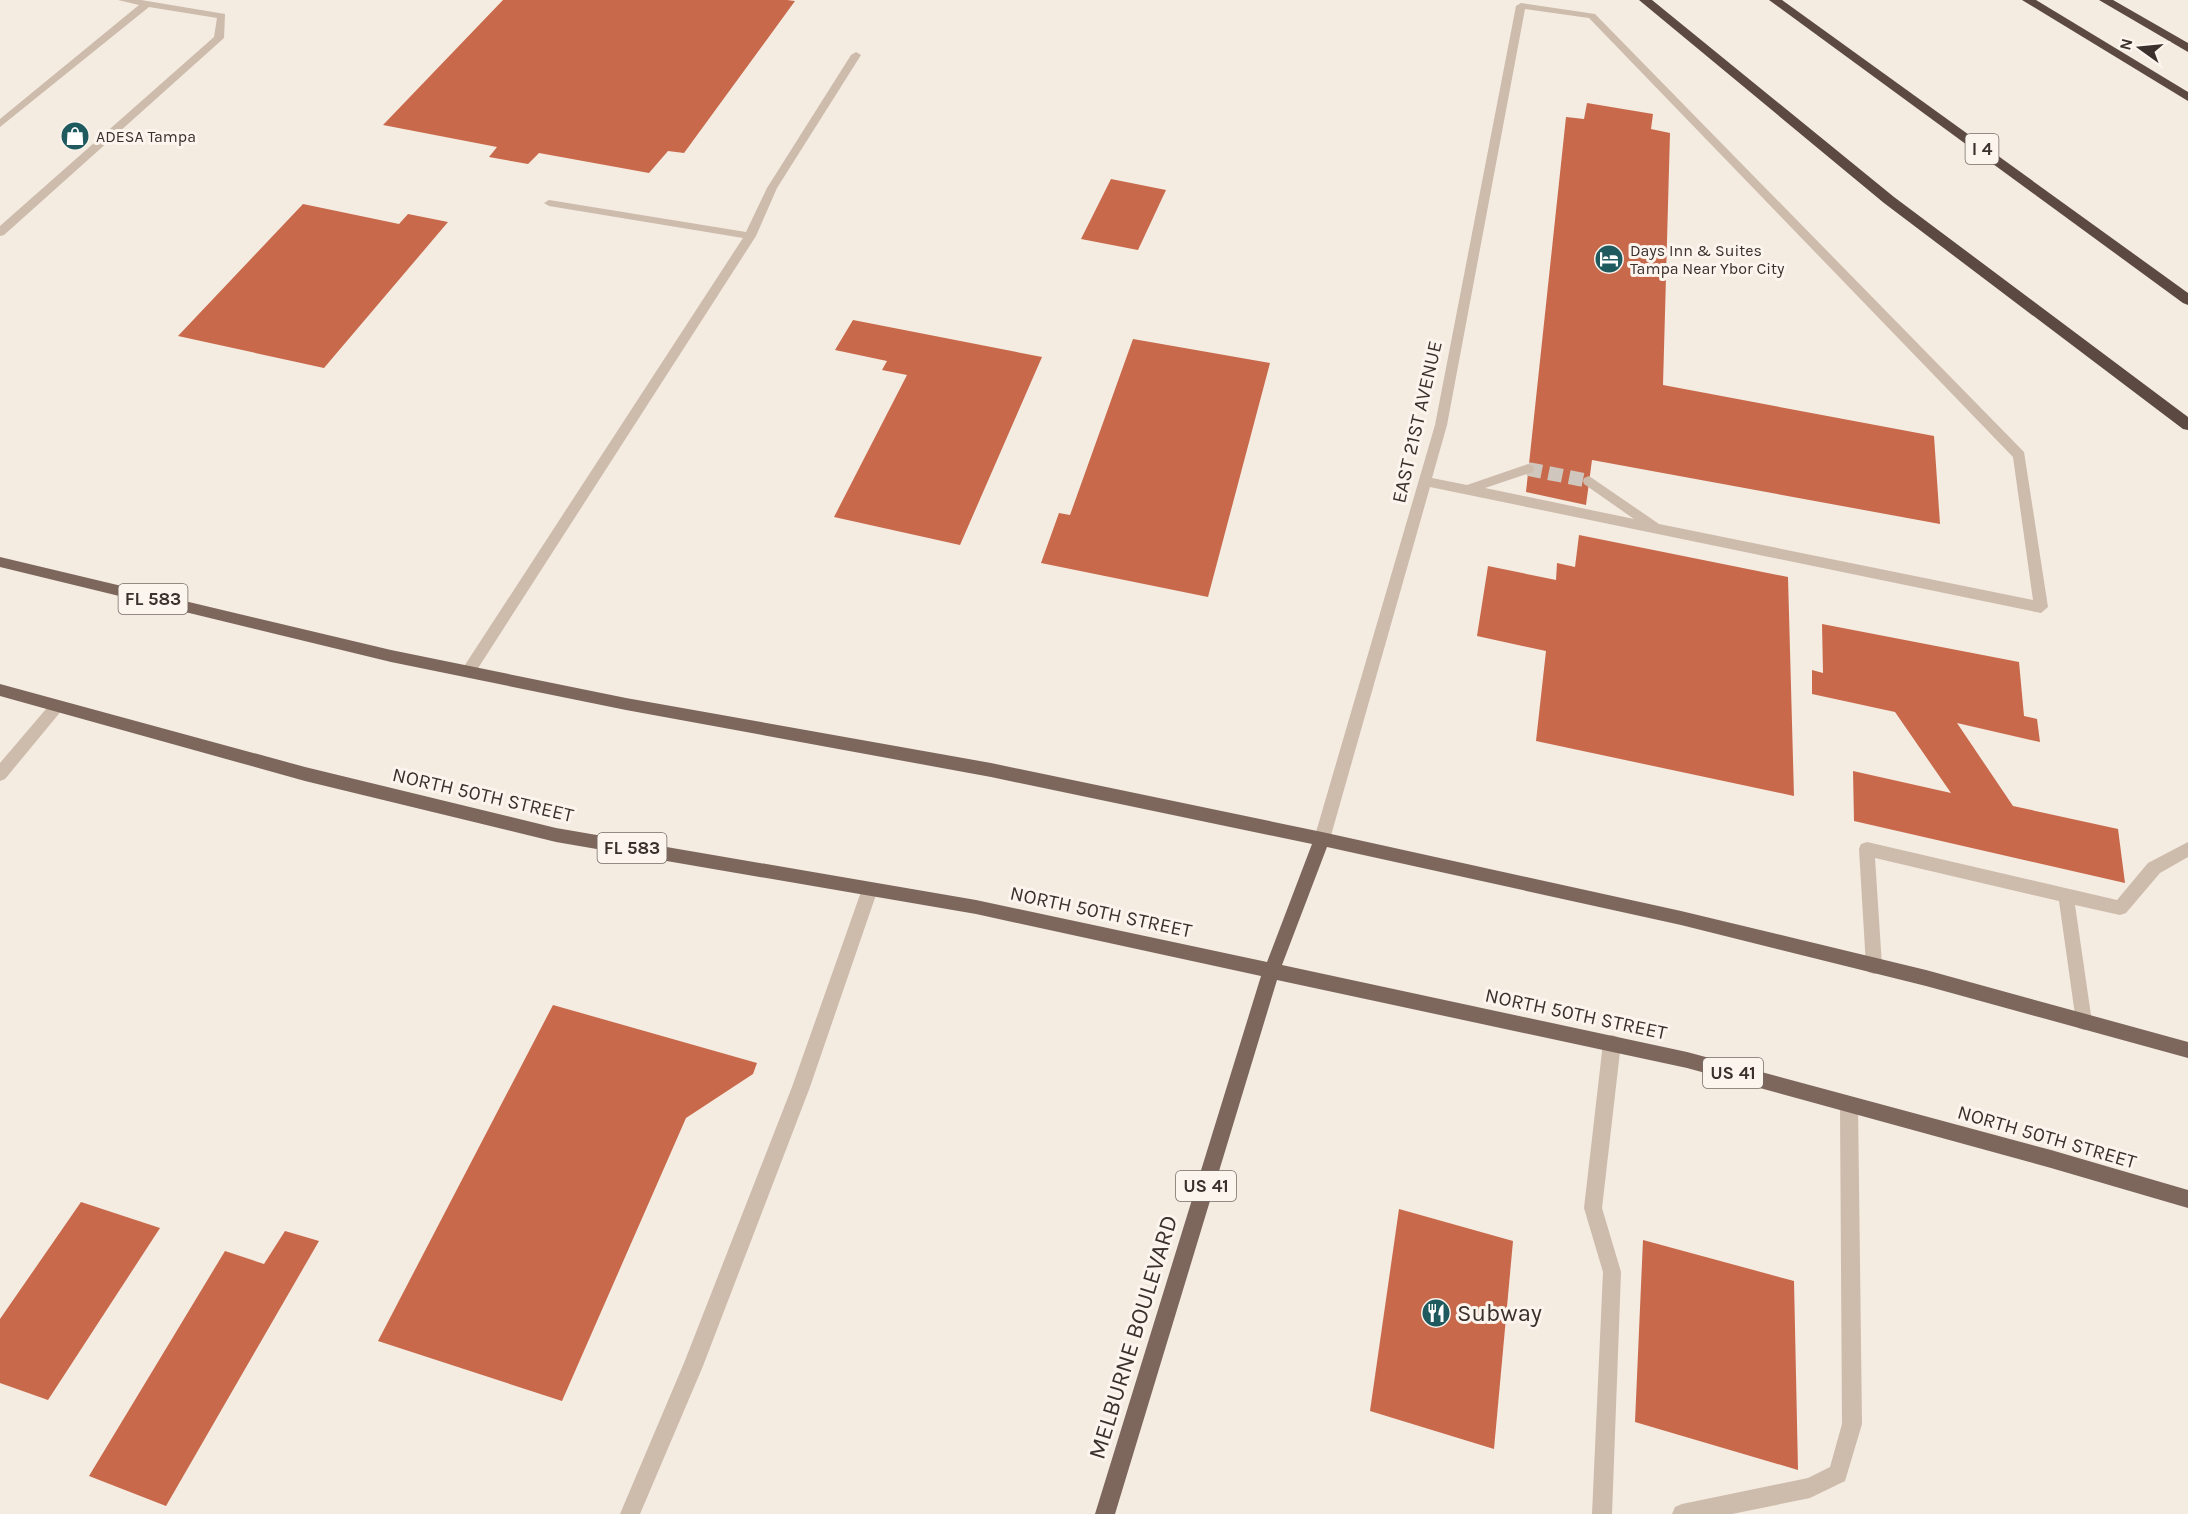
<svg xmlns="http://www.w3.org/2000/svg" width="2188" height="1514" viewBox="0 0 2188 1514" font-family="Karla,sans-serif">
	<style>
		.building { fill: #c8694b }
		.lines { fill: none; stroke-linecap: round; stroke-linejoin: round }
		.minor-tunnel { stroke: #cfc6bd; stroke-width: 14; stroke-dasharray: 14 7; stroke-linecap: butt }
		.minor { fill: #cdbbac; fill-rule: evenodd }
		.major { fill: #7d675c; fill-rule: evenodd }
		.highway { fill: #5c4a42; fill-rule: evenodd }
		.labels { text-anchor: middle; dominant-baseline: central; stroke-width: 6; stroke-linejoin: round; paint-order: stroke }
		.far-poi-label { font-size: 16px; fill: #3b302b; stroke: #fbf5ee; text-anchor: start }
		.shield { fill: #fbf5ee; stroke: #756b66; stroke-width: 1.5 }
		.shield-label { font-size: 18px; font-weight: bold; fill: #3b302b }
		.street-label { font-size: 20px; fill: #3b302b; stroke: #fbf5ee }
		.near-poi-label { font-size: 24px; fill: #3b302b; stroke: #fbf5ee; text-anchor: start }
		.near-street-label { font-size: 24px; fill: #3b302b; stroke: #fbf5ee }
	</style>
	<rect width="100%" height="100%" fill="#f4ebe1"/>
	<!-- building -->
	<g class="building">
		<path d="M503,0H787L795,1L684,153L668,151L649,173L539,153L528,164L489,157L497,147L383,125Z"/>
		<path d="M1587,103L1653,114L1651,129L1670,133L1663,385L1934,436L1940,524L1592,460L1586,505L1526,492L1566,117L1584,119Z"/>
		<path d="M1111,179L1166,190L1138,250L1081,239Z"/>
		<path d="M303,204L399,224L408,214L448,222L324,368L178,336Z"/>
		<path d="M853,320L1042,357L960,545L834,517L907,375L882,370L887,361L835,350Z"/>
		<path d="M1133,339L1270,363L1208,597L1041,563L1059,513L1070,515Z"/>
		<path d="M1579,535L1788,577L1794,796L1536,741L1546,651L1477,636L1488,566L1556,580L1557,563L1575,567Z"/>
		<path d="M1822,624L2019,662L2024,716L2037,719L2040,742L1957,723L2013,806L2118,829L2125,883L1854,821L1853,771L1951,793L1895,712L1812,694V670L1823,673Z"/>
		<path d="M553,1005L757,1063L753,1074L686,1118L562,1401L378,1341Z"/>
		<path d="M81,1202L160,1228L48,1400L0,1383V1319Z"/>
		<path d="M1399,1209L1513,1241L1494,1449L1370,1411Z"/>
		<path d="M285,1231L319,1241L166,1506L89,1476L225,1251L264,1264Z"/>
		<path d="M1643,1240L1794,1281L1798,1470L1635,1422Z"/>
	</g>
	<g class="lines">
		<!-- minor-tunnel -->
		<path class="minor-tunnel" d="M1528,469L1589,481"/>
		<!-- minor -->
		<g class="minor">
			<path d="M118,0H141L225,14L224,38L4,235L0,236V226L214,37L217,18L149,7L0,127V119L139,5Z"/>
			<path d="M1521,3L1595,14L2024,452L2048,607L2041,613L1430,487L1330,839L1328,844L1322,846L1316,844L1314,839L1435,425L1516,6ZM1525,9L1589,18L2013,457L2033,600L1659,524L1589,476L1584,478L1583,481L1584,484L1634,519L1485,488L1533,472L1534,469L1533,466L1528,464L1467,485L1432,478L1447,425Z"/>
			<path d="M856,52L861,55L777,188L756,236L473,676H463L461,672L463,668L743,238L549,206L544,203L549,200L746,232L767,188L851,55Z"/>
			<path d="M57,700L62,702L64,706L62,710L5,779L0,781V763L52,702Z"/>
			<path d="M1867,842L2117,900L2148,863L2188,842V857L2160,873L2126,913L2120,915L2075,905L2092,1022L2090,1028L2084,1030L2078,1028L2076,1022L2059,901L1875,858L1882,966L1880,972L1874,974L1868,972L1866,966L1859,849L1861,844Z"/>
			<path d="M870,882L876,884L878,889L810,1087L703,1366L640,1514H620L684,1363L792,1087L862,889L864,884Z"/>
			<path d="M1612,1035L1618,1037L1621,1043L1602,1208L1621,1272L1612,1514H1592L1603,1272L1584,1208L1603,1043L1606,1037Z"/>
			<path d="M1849,1096L1855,1099L1858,1105L1862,1424L1845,1481L1810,1498L1732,1514H1672L1675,1507L1682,1504L1808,1478L1830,1467L1842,1424L1840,1105L1843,1099Z"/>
		</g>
		<!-- major -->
		<path class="major" d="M0,557L391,650L626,698L991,763L1322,832L1681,911L1926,970L2188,1042V1058L1926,986L1681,925L1327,847L1282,965L1687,1052L2051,1150L2188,1190V1208L2051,1168L1687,1068L1277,980L1115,1514H1095L1261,976L976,914L556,842L305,781L0,696V684L305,767L556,828L976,900L1267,962L1312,844L991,777L626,710L391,662L0,567Z"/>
		<!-- highway -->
		<g class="highway">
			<path d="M1639,0H1652L1894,197L2188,417V430L2183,429L1884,203Z"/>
			<path d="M1769,0H1782L2188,293V305L2183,303Z"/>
			<path d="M2022,0H2036L2188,92V101Z"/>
			<path d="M2099,0H2113L2188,43V52Z"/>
		</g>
	</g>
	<!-- icons -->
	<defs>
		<g id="shop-disc" transform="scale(1.5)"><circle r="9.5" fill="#1f5a5e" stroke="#fbf5ee"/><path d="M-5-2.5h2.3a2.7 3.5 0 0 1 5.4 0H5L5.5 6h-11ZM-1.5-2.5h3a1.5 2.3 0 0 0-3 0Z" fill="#fff"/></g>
		<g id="hotel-disc" transform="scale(1.5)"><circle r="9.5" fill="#1f5a5e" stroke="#fbf5ee"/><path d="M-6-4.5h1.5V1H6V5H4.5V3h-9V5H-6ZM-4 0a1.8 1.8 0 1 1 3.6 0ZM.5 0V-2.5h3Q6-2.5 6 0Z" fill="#fff"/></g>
		<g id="restaurant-disc" transform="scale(1.5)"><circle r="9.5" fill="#1f5a5e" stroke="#fbf5ee"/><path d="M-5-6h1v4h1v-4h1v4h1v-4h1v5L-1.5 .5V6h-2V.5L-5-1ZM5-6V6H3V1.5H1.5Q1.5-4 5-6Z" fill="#fff"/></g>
	</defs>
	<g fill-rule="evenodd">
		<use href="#shop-disc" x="75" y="136"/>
		<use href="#hotel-disc" x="1609" y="259"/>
		<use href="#restaurant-disc" x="1436" y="1313"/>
	</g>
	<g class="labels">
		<!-- far-poi labels -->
		<g class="far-poi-label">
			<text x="96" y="136">ADESA Tampa</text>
			<text x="1630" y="250">Days Inn &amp; Suites<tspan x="1630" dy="18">Tampa Near Ybor City</tspan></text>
		</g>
		<!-- shield labels -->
		<g class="shield">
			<rect x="1965.5" y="134" width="33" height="30" rx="4.5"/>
			<rect x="118.5" y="584" width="69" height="30" rx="4.5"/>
			<rect x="597.5" y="833" width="69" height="30" rx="4.5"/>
			<rect x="1703" y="1058" width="60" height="30" rx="4.5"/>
			<rect x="1176" y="1171" width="60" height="30" rx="4.5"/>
		</g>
		<g class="shield-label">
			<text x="1982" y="149">I 4</text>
			<text x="153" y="599">FL 583</text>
			<text x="632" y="848">FL 583</text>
			<text x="1733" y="1073">US 41</text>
			<text x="1206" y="1186">US 41</text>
		</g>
		<!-- street labels -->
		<g class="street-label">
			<text transform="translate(1417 422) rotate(-77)">EAST 21ST AVENUE</text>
			<text transform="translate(483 795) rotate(13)">NORTH 50TH STREET</text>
			<text transform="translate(1101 912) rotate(12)">NORTH 50TH STREET</text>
			<text transform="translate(1576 1014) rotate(12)">NORTH 50TH STREET</text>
			<text transform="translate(2047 1137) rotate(16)">NORTH 50TH STREET</text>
		</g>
		<!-- near-poi labels -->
		<g class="near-poi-label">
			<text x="1457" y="1313">Subway</text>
		</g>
		<!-- near-street labels -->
		<g class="near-street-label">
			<text transform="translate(1133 1337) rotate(-73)">MELBURNE BOULEVARD</text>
		</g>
	</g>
	<!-- north arrow -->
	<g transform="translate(2140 48) rotate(285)" stroke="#fbf5ee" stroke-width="4.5" paint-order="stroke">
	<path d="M0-4.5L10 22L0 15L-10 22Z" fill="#3b302b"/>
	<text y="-9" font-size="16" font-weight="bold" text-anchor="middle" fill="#3b302b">N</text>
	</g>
</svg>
